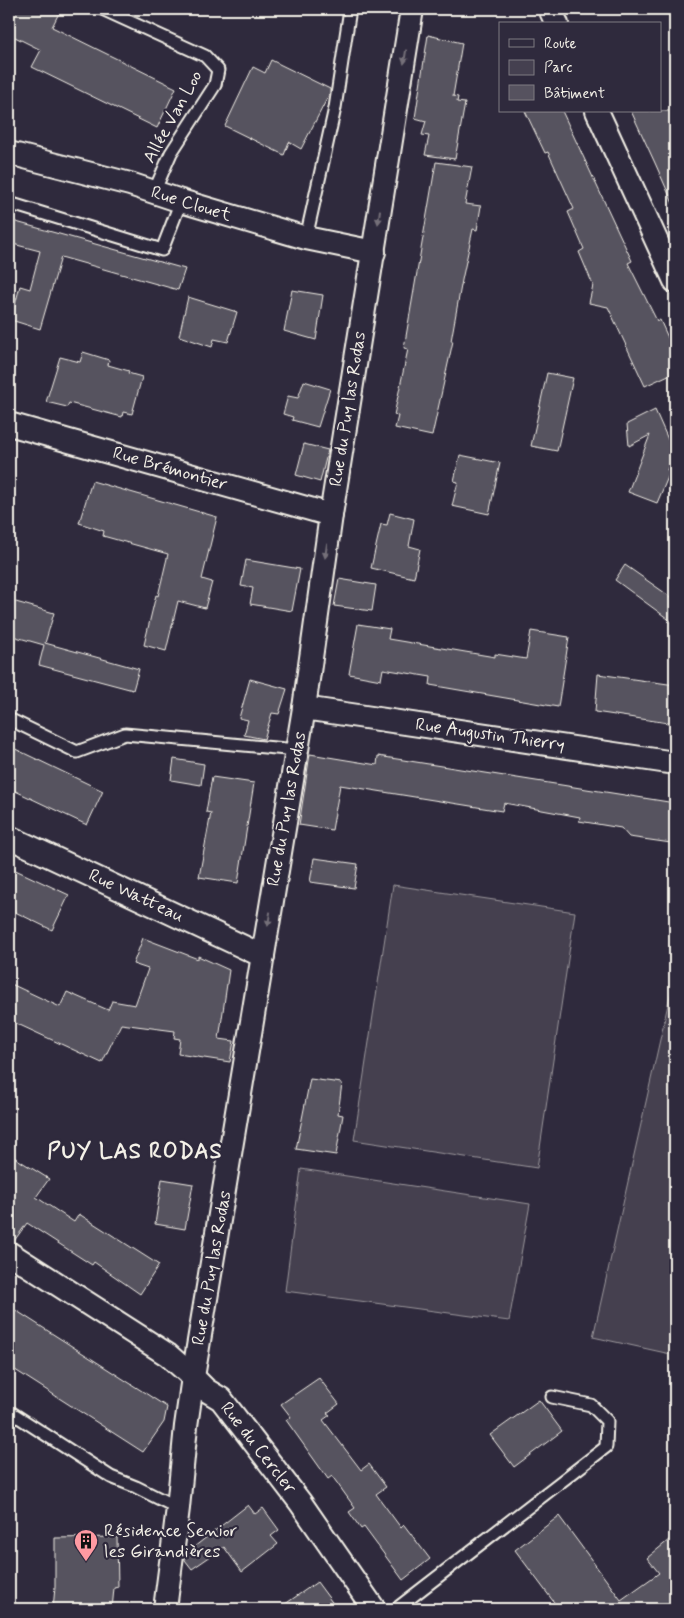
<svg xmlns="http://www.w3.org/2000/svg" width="684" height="1618" viewBox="0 0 684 1618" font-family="Mynerve,sans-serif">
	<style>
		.green { fill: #454050; stroke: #9c989c }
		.building { fill: #56525f; stroke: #f4f1e8 }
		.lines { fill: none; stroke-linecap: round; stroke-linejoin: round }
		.lane-casing { stroke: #f4f1e8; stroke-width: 15 }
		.street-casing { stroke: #f4f1e8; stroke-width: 26 }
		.lane { stroke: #2f2a3d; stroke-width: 11 }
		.street { stroke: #2f2a3d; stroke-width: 22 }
		.oneway { fill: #747079 }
		.labels { text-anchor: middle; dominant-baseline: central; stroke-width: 4.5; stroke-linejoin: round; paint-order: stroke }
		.street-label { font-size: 18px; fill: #f4f1e8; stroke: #2f2a3d }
		.poi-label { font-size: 18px; fill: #f4f1e8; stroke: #2f2a3d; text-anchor: start }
		.district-label { font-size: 22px; font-weight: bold; letter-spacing: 1px; fill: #f4f1e8; stroke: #2f2a3d }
	</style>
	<rect width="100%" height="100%" fill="#2f2a3d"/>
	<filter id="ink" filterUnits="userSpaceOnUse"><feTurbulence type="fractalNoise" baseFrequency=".02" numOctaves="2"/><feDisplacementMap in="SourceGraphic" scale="10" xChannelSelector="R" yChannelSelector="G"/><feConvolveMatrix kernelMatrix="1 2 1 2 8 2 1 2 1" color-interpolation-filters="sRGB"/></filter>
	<g filter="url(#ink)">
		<!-- green -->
		<g class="green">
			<path d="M393,885L575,912L537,1168L354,1140Z"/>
			<path d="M673,982L675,983V1355L593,1337Z"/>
			<path d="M301,1169L530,1204L509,1321L285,1291Z"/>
		</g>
		<!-- building -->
		<g class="building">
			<path d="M9,9H61L52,27L176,88L157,128L32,67L41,50L9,34Z"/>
			<path d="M428,35L462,43L453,96L458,97L457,102L465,103L455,159L425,155L429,136L422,135L426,121L415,118Z"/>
			<path d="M271,60L330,89V93L301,149L289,142L284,155L225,126L253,67L265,73Z"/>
			<path d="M525,111H562L632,261L628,263L657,321L660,320L675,353V372L645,386L608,307L589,303L593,285L579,252L584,249L568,212L574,209L548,152L545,153Z"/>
			<path d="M631,111H675V208L655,163Z"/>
			<path d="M436,162L472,167L465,204L481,206L477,230L473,229L462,280L451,341H453L432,436L395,428L398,416L394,415L408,349L404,348Z"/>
			<path d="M9,220L185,269L178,290L61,257L40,329L11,320L20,286L30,289L40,251L9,243Z"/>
			<path d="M292,290L323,295L316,340L284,331Z"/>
			<path d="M188,297L237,312L228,342L214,339L212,347L179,336Z"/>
			<path d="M83,352L109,360L108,365L129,371L128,373L142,377L132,414L123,412L122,417L69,403L67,407L46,402L60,357L80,362Z"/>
			<path d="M547,373L573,378L557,451L531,446Z"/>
			<path d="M304,381L330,389L318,427L292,420L293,417L283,414L288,396L298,398Z"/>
			<path d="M655,410L674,453L667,470H671L657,503L628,492L650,435L629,446L627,424Z"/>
			<path d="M304,444L328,450L320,482L296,475Z"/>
			<path d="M460,455L500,463L489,514L452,506L458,482L454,481Z"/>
			<path d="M92,481L217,517L202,579L212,582L205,608L178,601L166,651L144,645L156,595L158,596L168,554L103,536L104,531L79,523Z"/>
			<path d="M390,513L414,519L409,546L420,549L414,578L371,568L381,524L387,525Z"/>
			<path d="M246,560L300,569L292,611L250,604L253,588L241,586Z"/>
			<path d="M625,565L675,600V624L615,580Z"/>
			<path d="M339,579L376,585L372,611L334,606Z"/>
			<path d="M9,600L54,613L45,643L139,669L133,690L39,665L44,645L9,635Z"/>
			<path d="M358,624L390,629L388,639L495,657V654L526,659L531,631L569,637L558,707L430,685L431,677L383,669L381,680L349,674Z"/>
			<path d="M598,674L675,685V724L595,712Z"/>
			<path d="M250,679L287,689L279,714L272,713L264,739L244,735L248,720L239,718Z"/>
			<path d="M9,746L103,791L87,825L9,788Z"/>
			<path d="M310,754L377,765L378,756L675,803V838L672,837L671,843L629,837L621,828L579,821L580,817L504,803L502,811L340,785L332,830L299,825Z"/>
			<path d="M174,759L204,764L201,785L171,780Z"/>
			<path d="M212,777L254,783L238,883L199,877L211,813L206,812Z"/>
			<path d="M314,858L358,864L354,888L310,882Z"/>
			<path d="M9,867L69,895L52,930L9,909Z"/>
			<path d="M143,938L198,959V956L229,970L219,1039L234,1041L230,1062L178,1054L180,1039L174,1038L175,1031L121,1024L102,1063L9,1020V983L60,1007L67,992L108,1010L112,1001L135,1005L148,969L133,964Z"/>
			<path d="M310,1079L342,1083L338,1114L343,1115L336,1155L296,1149Z"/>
			<path d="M9,1154L49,1179L36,1197L74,1222L79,1214L159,1265L140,1294L94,1262L92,1265L27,1223L14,1241L9,1240Z"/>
			<path d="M162,1179L193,1184L185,1229L155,1224Z"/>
			<path d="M9,1306L167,1407L164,1422L143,1452L9,1366Z"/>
			<path d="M319,1378L339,1404L327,1413L330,1415L323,1420L361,1470L369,1464L386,1487L376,1494L401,1528L404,1525L430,1559L403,1580L364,1527L361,1529L349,1512L355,1508L332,1476L328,1479L286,1420L291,1417L281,1404Z"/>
			<path d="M539,1400L562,1431L514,1467L490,1435Z"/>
			<path d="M248,1505L255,1514L263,1508L279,1530L271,1536L278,1544L242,1572L224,1547L192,1569L185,1560V1554Z"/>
			<path d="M559,1516L621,1600L659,1573L647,1558L675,1535V1609H559L515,1550Z"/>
			<path d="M117,1537L118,1587L114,1588L112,1609H53L55,1587V1538Z"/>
			<path d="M317,1582L337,1609H278Z"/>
		</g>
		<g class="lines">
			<!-- lane casing -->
			<g class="lane-casing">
				<g id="lane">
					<path d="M102,9L205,56L218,70L215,85L171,153L154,192"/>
					<path d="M9,203L162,250L181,201"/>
					<path d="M306,238L335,108L350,9"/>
					<path d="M9,719L77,752L125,734L297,750"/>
					<path d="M9,1411L111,1477L136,1487L178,1508"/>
					<path d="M396,1609L606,1447L607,1421L591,1405L552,1397"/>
				</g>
			</g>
			<!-- street casing -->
			<g class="street-casing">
				<g id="street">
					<path d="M550,9L557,24"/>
					<path d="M597,111L675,281"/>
					<path d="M9,153L130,184L181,201L306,238L374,252"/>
					<path d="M9,424L331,515"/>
					<path d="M304,708L675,763"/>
					<path d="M9,837L263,956"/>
					<path d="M9,1253L168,1355L193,1377L206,1390L221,1399L300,1502L374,1609"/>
					<path d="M165,1609L178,1508L186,1426L193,1377L304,708L331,515L412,9"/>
				</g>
			</g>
			<!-- lane -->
			<use href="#lane" class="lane"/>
			<!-- street -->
			<use href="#street" class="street"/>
		</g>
		<!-- one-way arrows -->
		<defs><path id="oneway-solid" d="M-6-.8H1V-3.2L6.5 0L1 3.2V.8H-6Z" transform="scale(1.25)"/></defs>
		<g class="oneway">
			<use href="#oneway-solid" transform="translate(405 57) rotate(99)"/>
			<use href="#oneway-solid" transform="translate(379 217) rotate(98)"/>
			<use href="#oneway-solid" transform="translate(326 551) rotate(98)"/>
			<use href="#oneway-solid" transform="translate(269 919) rotate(99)"/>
		</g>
	</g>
	<!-- icons -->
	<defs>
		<g id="building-pin" transform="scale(1.25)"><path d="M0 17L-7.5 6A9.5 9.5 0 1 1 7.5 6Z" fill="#ff9aa2" stroke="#2f2a3d"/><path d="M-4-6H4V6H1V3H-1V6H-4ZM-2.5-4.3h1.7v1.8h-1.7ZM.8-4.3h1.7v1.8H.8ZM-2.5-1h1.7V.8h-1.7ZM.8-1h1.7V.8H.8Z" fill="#111"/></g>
	</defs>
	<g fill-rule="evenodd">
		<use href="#building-pin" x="86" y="1541"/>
	</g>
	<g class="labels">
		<!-- street labels -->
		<g class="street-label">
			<text transform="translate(173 117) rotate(-61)">Allée Van Loo</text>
			<text transform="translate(191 204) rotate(17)">Rue Clouet</text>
			<text transform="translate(348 409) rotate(-81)">Rue du Puy las Rodas</text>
			<text transform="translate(170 469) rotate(16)">Rue Brémontier</text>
			<text transform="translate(490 735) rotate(8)">Rue Augustin Thierry</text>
			<text transform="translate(287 809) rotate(-80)">Rue du Puy las Rodas</text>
			<text transform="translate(136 896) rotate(25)">Rue Watteau</text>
			<text transform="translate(212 1268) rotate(-80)">Rue du Puy las Rodas</text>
			<text transform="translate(258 1448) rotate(52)">Rue du Cercler</text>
		</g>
		<!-- poi labels -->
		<g class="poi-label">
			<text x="104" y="1531">Résidence Senior<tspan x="104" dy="21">les Girandières</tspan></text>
		</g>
		<!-- district labels -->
		<g class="district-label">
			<text x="135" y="1152">PUY LAS RODAS</text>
		</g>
	</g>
	<!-- margin -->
	<rect width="684" height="1618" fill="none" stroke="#2f2a3d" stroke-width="30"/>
	<rect x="15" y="15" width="654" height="1588" fill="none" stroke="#f4f1e8" stroke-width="2" filter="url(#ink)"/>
	<!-- legend -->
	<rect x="499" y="22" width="162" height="90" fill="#2f2a3d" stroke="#7e7a81"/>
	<rect x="509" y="39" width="25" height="8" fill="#2f2a3d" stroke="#7e7a81"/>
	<text x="544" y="48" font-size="15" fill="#f4f1e8">Route</text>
	<rect x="509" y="60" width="25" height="15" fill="#454050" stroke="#7e7a81"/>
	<text x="544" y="72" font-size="15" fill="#f4f1e8">Parc</text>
	<rect x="509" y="85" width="25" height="15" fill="#56525f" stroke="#7e7a81"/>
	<text x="544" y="98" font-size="15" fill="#f4f1e8">Bâtiment</text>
</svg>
